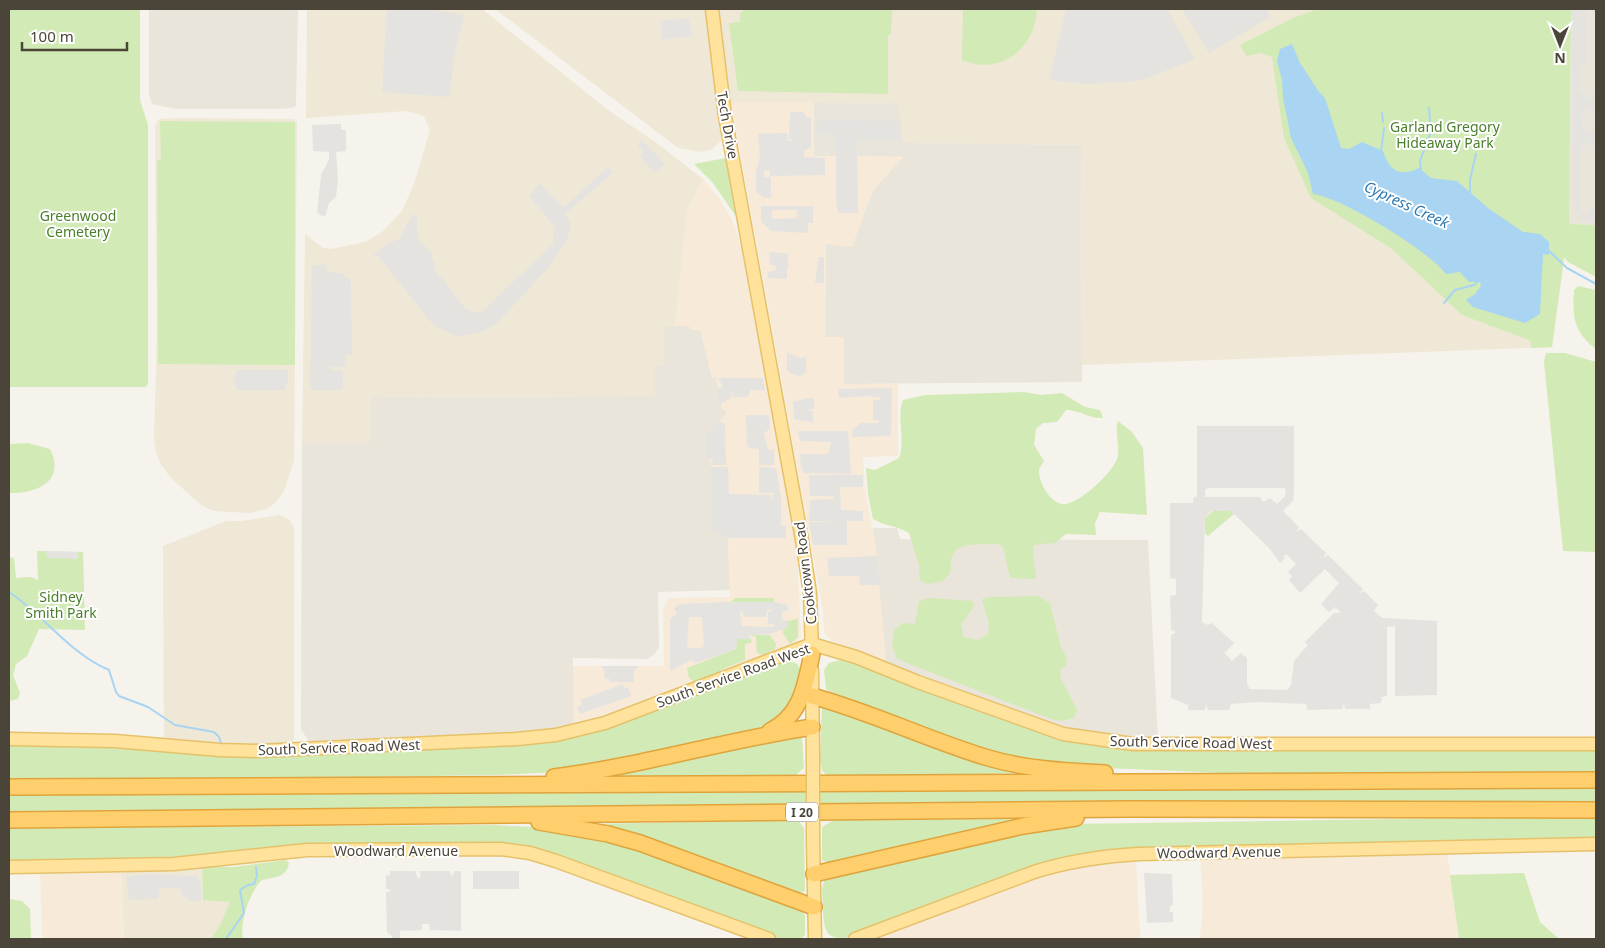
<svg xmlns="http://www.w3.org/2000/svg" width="1605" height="948" viewBox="0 0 1605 948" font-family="'Noto Sans',sans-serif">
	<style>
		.residential { fill: #eae5da }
		.commercial { fill: #f7ead8 }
		.education { fill: #efe8d6 }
		.green { fill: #d2eab5 }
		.parking { fill: #e5e3e0; fill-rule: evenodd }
		.water { fill: #a9d4f2 }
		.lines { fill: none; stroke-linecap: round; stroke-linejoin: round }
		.stream { stroke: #a9d4f2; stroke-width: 2 }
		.major-casing { stroke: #e6c16a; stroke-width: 15 }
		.highway-casing { stroke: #e0a43c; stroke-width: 18 }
		.major { stroke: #ffe39c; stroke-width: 12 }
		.highway { stroke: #ffcf6e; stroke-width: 15 }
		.major-bridge-casing { stroke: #e6c16a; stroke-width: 15; stroke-linecap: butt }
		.major-bridge { stroke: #ffe39c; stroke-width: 12 }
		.labels { text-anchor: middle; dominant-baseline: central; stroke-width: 4; stroke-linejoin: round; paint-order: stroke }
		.shield { fill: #fff; stroke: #817c74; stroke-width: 1 }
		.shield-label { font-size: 12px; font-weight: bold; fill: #4b4439 }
		.street-label { font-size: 14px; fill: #4b4439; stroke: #fff }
		.park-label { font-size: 14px; fill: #4a7f2a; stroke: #fff }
		.water-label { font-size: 15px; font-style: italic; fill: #2e7ab2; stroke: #fff }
	</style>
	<rect width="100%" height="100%" fill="#f6f3ec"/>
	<!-- residential -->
	<g class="residential">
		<path d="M149,9H298L296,106L292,108L274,109H176L152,104L149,94Z"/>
		<path d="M1571,9H1596V225L1569,224Z"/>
		<path d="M814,102L899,103L904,142L1081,145L1082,382L844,384L843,337H825L826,243L852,246L873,190L903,157L814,156Z"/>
		<path d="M664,326H690V329L701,331L712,378H716L722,409L726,410L725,416L709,432H706L707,459H711L728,538L730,590L658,592L659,647L655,654L647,659L573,658V727L536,734L314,745L309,742L301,729L302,443H370V397L655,396V365H664Z"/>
		<path d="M873,528H897L900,539L1148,540L1158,740L1120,739L1069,730L886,662Z"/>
	</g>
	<!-- commercial -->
	<g class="commercial">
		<path d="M731,102H814V156L903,157L873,190L852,247L826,244L825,337H844V384H898V456L863,457L865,489L876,547L886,662L832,641L826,635L824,629L823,610Z"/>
		<path d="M703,179L719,198L732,220L743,251L797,552L801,636L792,647L631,710L573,727V666H664L663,609L668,598L730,597L728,538L712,531L711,460L706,459L705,432H709L725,416L726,410L722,409L716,378H712L701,331L690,329L689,326H675L687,211Z"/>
		<path d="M1447,851L1459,939H1200L1203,905L1200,856Z"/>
		<path d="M1136,857L1140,939H864L1047,872Z"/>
		<path d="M40,870H121L124,939H42Z"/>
	</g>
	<!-- education -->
	<g class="education">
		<path d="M307,9H482L608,110L654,141L703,179L687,211L675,326H664V365L655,366V396L371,397L370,443H302L305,234L323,248L331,249L365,242L382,232L402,211L414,184L430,130L424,116L407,111L306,118Z"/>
		<path d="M495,9H705L722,137L720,142L711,150L701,152L678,148Z"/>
		<path d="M719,9H1571L1569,224L1552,347L1082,365L1081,145L904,142L898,103L731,102Z"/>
		<path d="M181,118L294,119L297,122L294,460L284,491L276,502L267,509L249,513L214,511L201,505L170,477L160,463L156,452L154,438L157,330L155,126L159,119Z"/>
		<path d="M279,515L290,520L294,528V739L290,744L281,747L164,742L163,546L226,521H242Z"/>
		<path d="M202,865L203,900L230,902L220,925L211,939H124L121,870Z"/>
	</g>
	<!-- green -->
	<g class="green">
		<path d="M9,9H140V100L148,125V382L146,387H9Z"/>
		<path d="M745,9H892L891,35H888V94L738,91L729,23L740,22V14Z"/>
		<path d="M963,9H1037V11C1034,49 1000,76 962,60Z"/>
		<path d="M1318,9H1571L1569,224L1596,225V277L1568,262L1564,257L1552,347L1531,348V341L1462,315L1392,249L1311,198L1284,138L1272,57L1260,53L1247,56L1240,45L1293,18Z"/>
		<path d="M160,121L295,122V365L158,364L157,160H161Z"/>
		<path d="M726,158L736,214L735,215L713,183L694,164Z"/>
		<path d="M1578,286L1596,290V349C1574,333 1572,316 1574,290Z"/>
		<path d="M1546,353H1565L1596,362V552L1563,551L1544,362Z"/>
		<path d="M1024,392L1041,395L1062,393L1085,407L1100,410L1103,418C1089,419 1080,410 1066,410L1057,422L1043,423L1036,429L1034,445L1044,461C1042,464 1039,468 1039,471C1039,484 1052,506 1066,504C1081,502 1112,473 1117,459C1121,447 1114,433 1118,421L1132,432L1143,448L1147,515L1100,512L1095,523L1096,535L1066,534L1055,543L1034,545L1033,553L1036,579L1010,578L1003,547L998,544C972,545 948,539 951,572L943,581L927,584L920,580L919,565L909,533C897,526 885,526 873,519L868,494L866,468L875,470L899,458C906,439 896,418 903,400L925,395Z"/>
		<path d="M28,443L50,449C66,481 37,494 9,493V444Z"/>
		<path d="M1213,511H1231L1234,514L1208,536L1205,533V518Z"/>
		<path d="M37,551L83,552L85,630L39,629L27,656L16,664L13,675L20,693L18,699L9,701V557L14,558L16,578L31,577L38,580Z"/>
		<path d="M1037,596L1050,603L1061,648L1067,658L1066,665L1060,670L1061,679L1077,710L1074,718L1062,721L1051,719L897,659L892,646L894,630L903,623L915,624L919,601L929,598L972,601L974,605C971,612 965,618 961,625L964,637L978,640L988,634L989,624L982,599L989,597Z"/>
		<path d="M735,598H774V602L730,603Z"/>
		<path d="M798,619V637L790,644L783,633V628L788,627V621Z"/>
		<path d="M750,635H770L776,644L775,649L762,655L757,653L756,637Z"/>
		<path d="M737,639H751L752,642L745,644V660L727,667L697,684L689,678L687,668L736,649Z"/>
		<path d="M788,660L797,664C811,682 790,714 774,724C769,727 763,728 759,730L561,772L497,775L9,782V742L230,755L543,742Z"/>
		<path d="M840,660L915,683L1070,738L1596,747V774L1275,775L1059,766L1040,764L978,749L837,697L826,689L824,670L829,663Z"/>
		<path d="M822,705L1034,773L828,777L822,770L820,758Z"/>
		<path d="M802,736L804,768L792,778L598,779L585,777L735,745Z"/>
		<path d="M1596,786V804L9,811V795Z"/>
		<path d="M1596,816V839L1203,846L1104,850L1062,857L858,935C828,943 823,935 823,906C822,897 821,887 825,879L1038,829L1071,824Z"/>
		<path d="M1040,819L828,863L822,860V827L834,820Z"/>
		<path d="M798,820L804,828L805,891L798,894L589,824Z"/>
		<path d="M493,825L553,828L607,838L800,908L805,915V935L800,939H779L531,851L9,862V828Z"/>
		<path d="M286,860L289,863C286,878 275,877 262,880C250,891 239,923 243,939H211L220,925L230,902L203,900L202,867H233Z"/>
		<path d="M1524,873L1540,922L1559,939H1459L1450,875Z"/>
		<path d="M9,899L22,901L30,909L31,939H9Z"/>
	</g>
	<!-- parking -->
	<g class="parking">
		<path d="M387,9H429L464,15L454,57L449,97L382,92Z"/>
		<path d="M1066,9H1167L1195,59L1148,78L1130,82L1084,84L1049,80Z"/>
		<path d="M1182,9H1266L1270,17L1209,53Z"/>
		<path d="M1572,9H1586V64L1579,65V91L1589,100L1591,99V93H1596V113H1591L1590,107L1584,111L1581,117L1582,128L1588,132L1592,133V127H1596V147L1590,146L1589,141L1584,143L1580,149V207L1584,213L1588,215L1590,208H1596V222L1585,221L1579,217L1573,205Z"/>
		<path d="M689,18L692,36L662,40L660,21Z"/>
		<path d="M790,112H804L806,117L811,118V148L805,150L804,157L825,158V175L770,176V170L764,171V177H771V198H765L756,192V171L760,157L758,134L787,133L788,141H795L789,139Z"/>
		<path d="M817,119L900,121V141L859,140V133L852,134L857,135L858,213H838L836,200V134H817Z"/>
		<path d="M341,124V130H346V151L336,152L338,179L336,197L329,203L325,217L317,213L321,175L329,160V152L313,151L312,125Z"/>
		<path d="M642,140L665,164L655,173L640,157L644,152L638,146Z"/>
		<path d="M608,167L613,173L565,214L570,222V230L566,242L548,268L497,323L484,331L462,336L454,335L437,327L429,320L379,257L373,255L389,243L399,239L412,215H417L418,239L432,254L431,258L436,265L434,269L467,310L480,313L553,244L554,226L529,196L540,183L564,207Z"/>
		<path d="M761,206H813V223H808V233L771,231L761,221ZM772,210H797V218L772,219Z"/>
		<path d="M775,252L788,254V268L784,269H787V279L768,278V272L776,270V266L771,265L769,253Z"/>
		<path d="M819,257H824V283H815Z"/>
		<path d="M326,264L328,272L343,273L346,278L351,279L352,355H346L345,367H330L331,370H343V390H310L312,266Z"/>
		<path d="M787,352L801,359L806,356V372L800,376L792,374L787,370Z"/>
		<path d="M237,370H288V384L285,385V390H237L236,385L233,384Z"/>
		<path d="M718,378H763L765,390H751L748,397H732L734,393L732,391L731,398L720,404L717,390L723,386Z"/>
		<path d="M892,388L891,436L852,437V430L861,423H879L878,420H873V400H880L881,398L866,396L839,398L838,389Z"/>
		<path d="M808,398H814V409H807L813,411V422L794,419L793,402Z"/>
		<path d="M746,415H769L770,429L764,433L768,450H774V465H759V449L750,448L747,445Z"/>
		<path d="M718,422L725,423L726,465H713L712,459H706L705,432H709Z"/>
		<path d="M1197,426H1294V495L1293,501L1283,511L1299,527L1296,532L1301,529L1326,553L1323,558L1328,555L1363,589L1359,594L1364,591L1378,605L1374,611L1382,618L1437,621V695L1395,696V626L1387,627V696L1382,697L1381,703L1370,704V709H1345L1344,703L1342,709L1307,710L1306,704L1257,702L1231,704L1229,710H1208L1206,704L1205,710H1188V705L1171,698V635L1176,632L1171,630L1170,596L1176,595V579L1170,578V503H1193L1194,497H1197ZM1208,488H1284L1286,490L1285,496L1277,504L1270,498L1263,502L1260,497H1205V490ZM1211,511H1231L1269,548L1280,563L1285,558L1284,555H1287L1296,564L1288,572L1292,576L1289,580L1300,593L1325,569L1339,583L1321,604L1329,612L1335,607L1341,613H1334L1305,642L1308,645L1294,661L1291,685L1287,690L1250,689L1247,684V658L1241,653L1232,661L1223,651L1226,652L1234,643L1212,623L1207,625L1202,622L1205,518Z"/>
		<path d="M798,431H848L851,474L805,473L801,468L800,454H828L831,442L800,441Z"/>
		<path d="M711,467H728L729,494L770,495L772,500L774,493H759V467L776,468L781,497V525L786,526V538H728L712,531Z"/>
		<path d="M809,475H863V487H840L841,510L863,511V521H847V545H813L809,522L840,521H809L810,500L834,499V496H810Z"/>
		<path d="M46,551L78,552V559L47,558Z"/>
		<path d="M877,556L880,585H860L859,576H829L827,558Z"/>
		<path d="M723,602H774L787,605L788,610L782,612V620L788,621V628L769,634L749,635L751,639H737L736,649L696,663L691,660L670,671V619L677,614L674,608L680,604ZM742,610L744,617H766L767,610H773L768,612V624H774V627L742,626L740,612ZM689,617H702L704,644L702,648H689L687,646Z"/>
		<path d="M601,666H639L634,671V682H610V679H605L604,669Z"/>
		<path d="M623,684L624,688L628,687L631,696L580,714L577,707L582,704L580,700Z"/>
		<path d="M390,871H415L418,879L421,876L419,871H449L453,877L454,871H461V931L430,930L429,924H422V930L400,931V939H392V936L387,932L386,892L391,891L386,888V875L390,876Z"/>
		<rect x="473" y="871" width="46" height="18"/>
		<path d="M1144,873L1172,874L1173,905L1170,906V912H1173V922L1147,923Z"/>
		<path d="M146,874L198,876L201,887V901H188V897H182V889L166,888L160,889L158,899L129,900L126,877Z"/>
	</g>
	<!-- water -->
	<path class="water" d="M1292,44L1300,63L1319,92L1325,98L1341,148L1349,149L1362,142L1383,151C1389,170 1399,178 1419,168L1431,178L1457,181L1488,208L1523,232L1540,234L1549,242V255L1543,254L1540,314L1525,323L1473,307L1466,300L1475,294L1481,286L1480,282H1469L1460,272L1446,274C1429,251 1341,197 1313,194L1308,173L1291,138L1283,98L1282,80L1277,61L1280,49Z"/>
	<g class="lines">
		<!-- stream -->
		<g class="stream">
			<path d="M1382,113L1383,122"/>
			<path d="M1381,151L1384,128"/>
			<path d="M1421,171L1420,161L1431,132L1429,108"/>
			<path d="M1470,194V180L1476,154"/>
			<path d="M1548,250L1567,268L1596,284"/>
			<path d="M1444,303L1455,290L1474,285L1478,281"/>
			<path d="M9,592C44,615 70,654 109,670L116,692L119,696L148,707L175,725L214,732L219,737L221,743"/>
			<path d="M226,939L244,913L240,890L248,885L254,884L257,876L256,867"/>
		</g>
		<!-- major casing -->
		<g class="major-casing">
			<g id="major">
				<path d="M712,9L725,116L802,540L810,593L812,650"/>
				<path d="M812,670L813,760"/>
				<path d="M9,739L115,741L220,750L259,751L517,739L556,735L605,723L812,644L856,657L918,682L1063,734L1133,744H1596"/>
				<path d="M813,839L815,939"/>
				<path d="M9,867L174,864L307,850L501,849L530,853L556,861L769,939"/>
				<path d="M855,939L1034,872C1069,861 1102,856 1139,854L1596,844"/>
			</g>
		</g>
		<!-- highway casing -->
		<g class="highway-casing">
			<g id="highway">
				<path d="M812,696C871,712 926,739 985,757C1024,769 1064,771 1105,773"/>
				<path d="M770,731C802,715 805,685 812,654"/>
				<path d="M554,777C641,766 726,740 812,727"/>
				<path d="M9,787L1596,780"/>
				<path d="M9,820L1129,809L1596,810"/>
				<path d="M539,822L608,834L640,843L814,907"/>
				<path d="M814,874L1023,826L1076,818"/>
			</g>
		</g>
		<!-- major -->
		<use href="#major" class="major"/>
		<!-- highway -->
		<use href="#highway" class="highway"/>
		<!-- major-bridge casing -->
		<g class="major-bridge-casing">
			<path id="major-bridge" d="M813,760V839"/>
		</g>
		<!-- major-bridge -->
		<use href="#major-bridge" class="major-bridge"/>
	</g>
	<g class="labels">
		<!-- shield labels -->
		<rect class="shield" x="786" y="802.5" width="32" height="19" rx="4"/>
		<g class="shield-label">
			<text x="802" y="812">I 20</text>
		</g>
		<!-- street labels -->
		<g class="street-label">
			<text transform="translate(728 125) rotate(80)">Tech Drive</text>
			<text transform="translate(805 573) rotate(-97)">Cooktown Road</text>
			<text transform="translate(733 675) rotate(-20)">South Service Road West</text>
			<text transform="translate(1191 742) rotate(1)">South Service Road West</text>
			<text transform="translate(339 747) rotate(-2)">South Service Road West</text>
			<text x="396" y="850">Woodward Avenue</text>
			<text transform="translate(1219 852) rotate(-1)">Woodward Avenue</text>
		</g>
		<!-- park labels -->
		<g class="park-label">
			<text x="1445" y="126">Garland Gregory<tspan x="1445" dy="16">Hideaway Park</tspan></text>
			<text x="78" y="215">Greenwood<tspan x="78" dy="16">Cemetery</tspan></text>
			<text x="61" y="596">Sidney<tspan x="61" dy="16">Smith Park</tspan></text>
		</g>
		<!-- water labels -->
		<g class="water-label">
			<text transform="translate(1407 204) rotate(25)">Cypress Creek</text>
		</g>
	</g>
	<!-- border -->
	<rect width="1605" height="948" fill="none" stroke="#4b4439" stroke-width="20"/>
	<!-- north arrow -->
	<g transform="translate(1560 45) rotate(180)" stroke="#ffffff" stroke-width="4" paint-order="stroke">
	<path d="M0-4L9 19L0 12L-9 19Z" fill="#4b4439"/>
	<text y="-8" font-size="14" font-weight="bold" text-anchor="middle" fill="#4b4439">N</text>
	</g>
	<!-- scale -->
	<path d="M22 42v8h105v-8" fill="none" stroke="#4b4439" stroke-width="2.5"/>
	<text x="30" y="42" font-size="15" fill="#4b4439" stroke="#ffffff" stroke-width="4" paint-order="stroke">100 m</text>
</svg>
